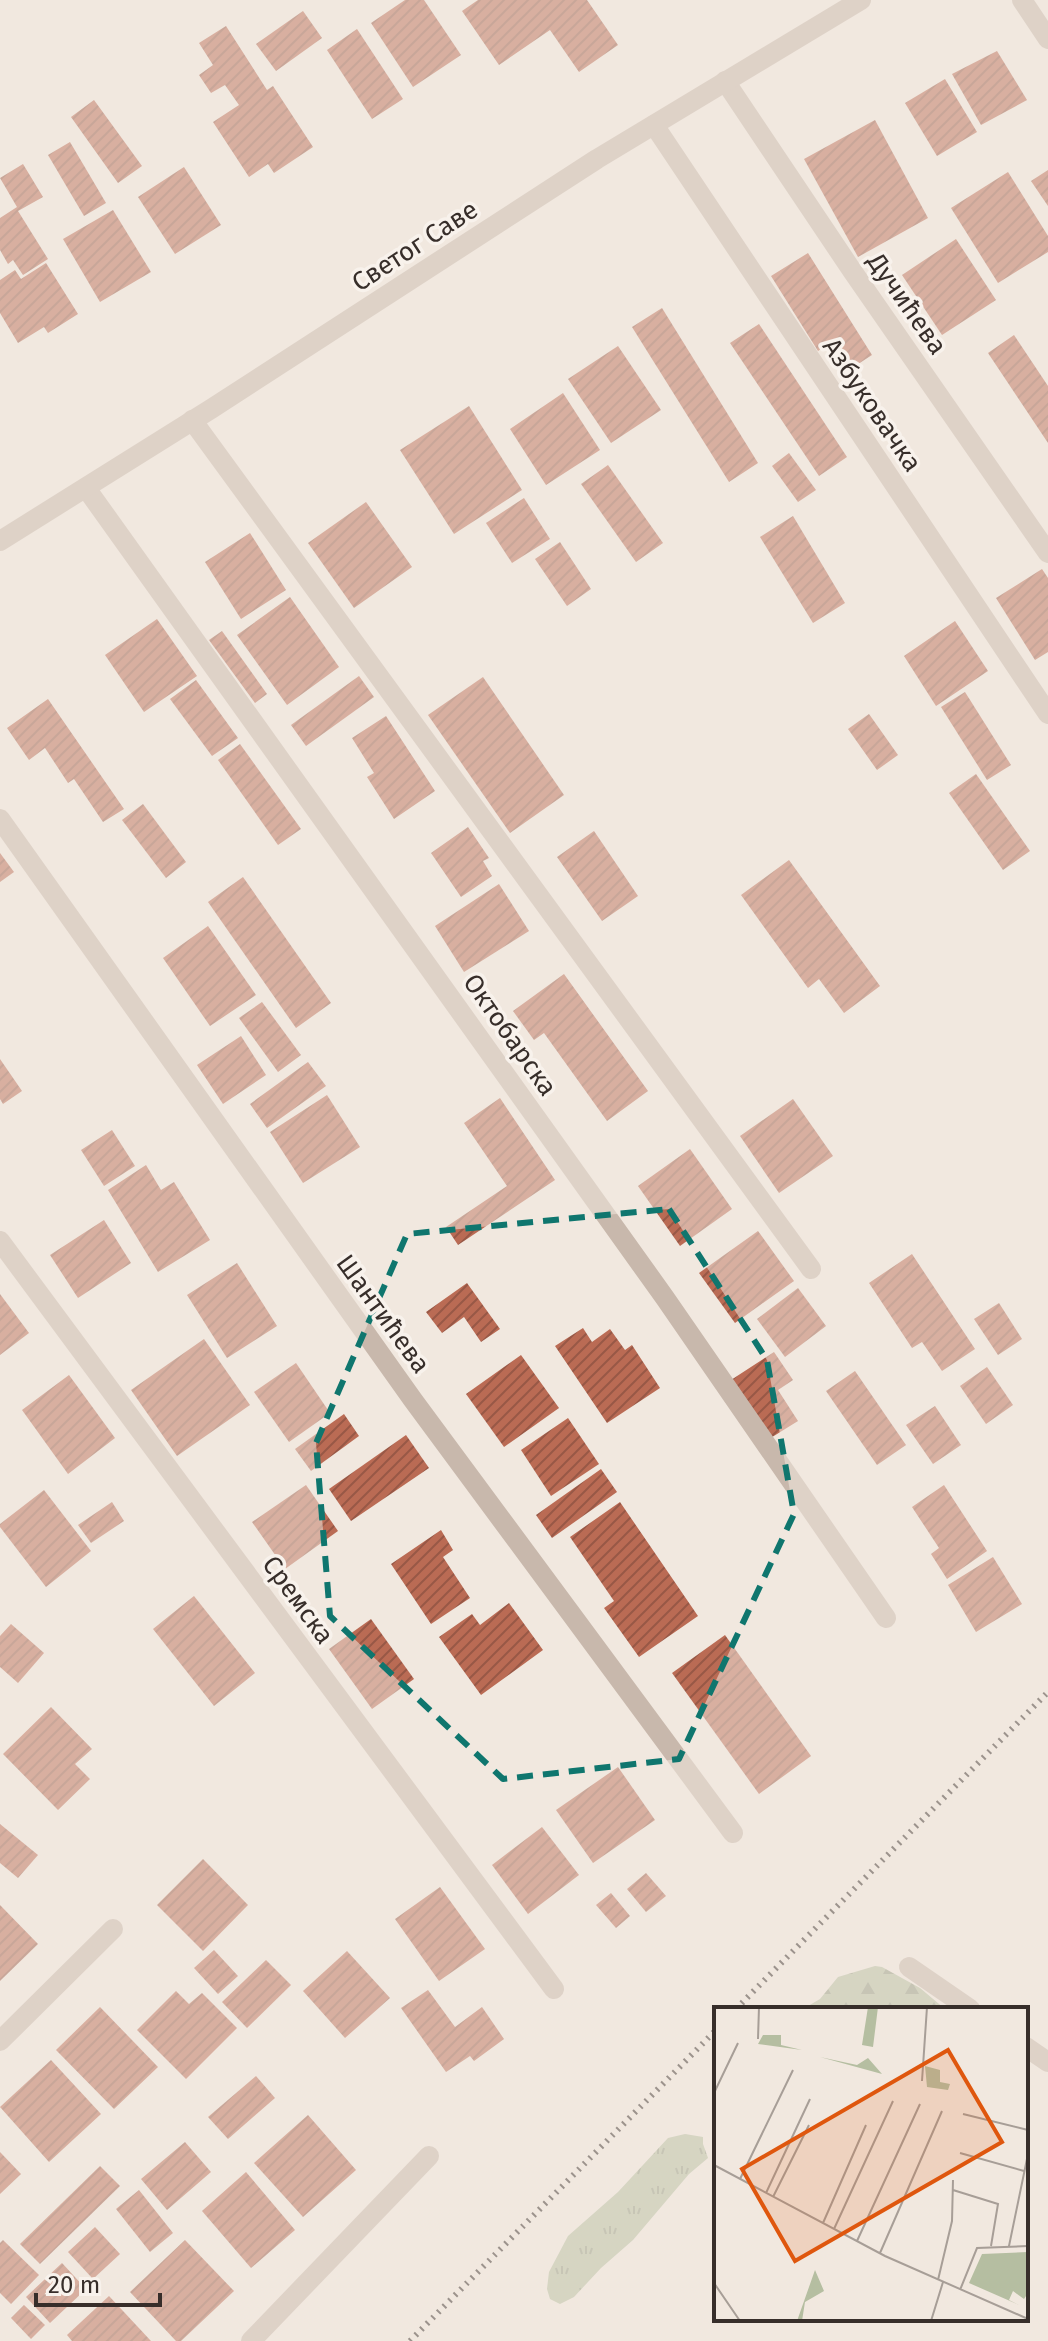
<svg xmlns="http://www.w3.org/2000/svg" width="1048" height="2341" viewBox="0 0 1048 2341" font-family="'Fira Sans',sans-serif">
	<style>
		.grass { fill: url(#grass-tufts) }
		.forest { fill: url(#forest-firs) }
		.building { fill: url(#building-hatch) }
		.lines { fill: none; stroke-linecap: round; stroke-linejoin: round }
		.minor { stroke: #c8b8ac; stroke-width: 20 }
		.rail { stroke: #372e2a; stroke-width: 6; stroke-dasharray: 2 6; stroke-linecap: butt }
		.marked { fill: none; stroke: #0f766e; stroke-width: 6; stroke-dasharray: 16 10; stroke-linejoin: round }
		.labels { text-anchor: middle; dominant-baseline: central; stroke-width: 7; stroke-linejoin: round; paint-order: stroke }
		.street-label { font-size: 26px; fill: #372e2a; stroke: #f8f2ec }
		.inset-road { fill: none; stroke: #a79e97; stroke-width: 2 }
		.view { fill: #df570e; fill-opacity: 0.15; stroke: #df570e; stroke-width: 4 }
		.inset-edge { fill: none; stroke: #372e2a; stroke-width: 4 }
	</style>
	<defs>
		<pattern id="grass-tufts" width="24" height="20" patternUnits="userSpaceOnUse" patternTransform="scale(2)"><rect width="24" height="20" fill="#b5bea1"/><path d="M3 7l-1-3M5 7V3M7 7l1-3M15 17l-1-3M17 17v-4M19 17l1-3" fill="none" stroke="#949b83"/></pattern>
		<pattern id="forest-firs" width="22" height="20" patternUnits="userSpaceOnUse" patternTransform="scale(2)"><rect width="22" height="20" fill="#b5bea1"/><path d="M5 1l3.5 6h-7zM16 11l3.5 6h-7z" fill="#949b83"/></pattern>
		<pattern id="building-hatch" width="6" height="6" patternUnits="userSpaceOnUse" patternTransform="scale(2)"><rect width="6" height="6" fill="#ba6b54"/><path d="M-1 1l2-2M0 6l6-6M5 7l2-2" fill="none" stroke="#985846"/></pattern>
	</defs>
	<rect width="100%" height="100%" fill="#f1e8df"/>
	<!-- grass -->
	<path class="grass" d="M685,2134L703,2137V2144L708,2158L689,2174L633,2240L601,2268L574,2297L560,2304L550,2299L547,2289L549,2272L568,2236L618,2192L668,2138Z"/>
	<!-- forest -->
	<path class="forest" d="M875,1966L882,1967L920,1988L945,2009H803L820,1999L838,1977Z"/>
	<!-- building -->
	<g class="building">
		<path d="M405,0H424L461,55L413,87L371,23Z"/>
		<path d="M478,0H587L618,45L579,72L550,30L499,65L462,11Z"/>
		<path d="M303,11L322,38L276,71L256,44Z"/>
		<path d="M226,26L267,90L273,86L313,147L274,173L268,164L249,177L213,122L239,105L225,85L211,93L199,75L213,65L199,43Z"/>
		<path d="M357,29L403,99L372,119L327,50Z"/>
		<path d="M997,51L1027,100L981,125L952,74Z"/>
		<path d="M945,79L977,132L937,156L905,103Z"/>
		<path d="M94,100L142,166L118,183L71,117Z"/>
		<path d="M875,120L928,218L858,257L804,159Z"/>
		<path d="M70,142L106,203L84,216L48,155Z"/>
		<path d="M23,164L43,197L18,211L48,259L23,275L13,260L8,264L0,250V218L17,207L0,178Z"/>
		<path d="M184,167L221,225L175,254L138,197Z"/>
		<path d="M1048,170V206L1031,181Z"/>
		<path d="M1008,172L1048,236V252L998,283L951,208Z"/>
		<path d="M113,210L151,272L100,302L63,239Z"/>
		<path d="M956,239L996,300L942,335L902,275Z"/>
		<path d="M808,253L872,355L849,370L831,342L818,351L771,276Z"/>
		<path d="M46,263L78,314L48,333L44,327L18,343L0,313V280L15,270L21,279Z"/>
		<path d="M662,308L758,463L729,482L632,327Z"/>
		<path d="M759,324L847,457L819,476L730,343Z"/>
		<path d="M1014,335L1048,386V443L988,353Z"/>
		<path d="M618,346L661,410L611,443L568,379Z"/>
		<path d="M563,393L600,450L546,485L510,429Z"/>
		<path d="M469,406L522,490L454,534L400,450Z"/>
		<path d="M789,453L816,490L798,502L772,466Z"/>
		<path d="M608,465L663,543L636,562L581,484Z"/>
		<path d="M524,498L550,539L512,563L486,523Z"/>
		<path d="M366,502L412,567L354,608L308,543Z"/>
		<path d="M793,516L845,603L813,623L760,537Z"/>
		<path d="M250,533L286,590L241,619L205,562Z"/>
		<path d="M560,542L591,589L567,606L535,559Z"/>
		<path d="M1042,569L1048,578V652L1035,660L996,598Z"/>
		<path d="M290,597L339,667L287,705L237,635Z"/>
		<path d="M157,619L197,676L144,712L105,655Z"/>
		<path d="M955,621L988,671L936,706L904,656Z"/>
		<path d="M222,631L267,694L255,703L209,640Z"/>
		<path d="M359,676L374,697L306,746L291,725Z"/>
		<path d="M483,677L564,795L510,833L428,715Z"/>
		<path d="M196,680L238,738L212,756L170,699Z"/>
		<path d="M965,692L1011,765L987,780L941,707Z"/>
		<path d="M48,699L124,809L103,822L74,779L68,783L45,748L29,760L7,728Z"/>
		<path d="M869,714L898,755L877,770L848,729Z"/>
		<path d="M386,716L435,791L394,819L367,777L374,773L352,738Z"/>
		<path d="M240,744L301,829L278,845L218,760Z"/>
		<path d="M976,774L1030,851L1003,870L949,793Z"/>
		<path d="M143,804L186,862L166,878L122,820Z"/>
		<path d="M468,827L489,858L483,861L492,876L461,897L431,853Z"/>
		<path d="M594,831L638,896L602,921L557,857Z"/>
		<path d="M0,853L14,872L0,882Z"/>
		<path d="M789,860L880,986L844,1013L819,979L808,988L741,895Z"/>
		<path d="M243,877L331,1003L296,1028L208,902Z"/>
		<path d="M499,884L529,931L464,972L435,926Z"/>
		<path d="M208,926L256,995L210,1026L163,958Z"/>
		<path d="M564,974L648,1091L607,1121L544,1033L534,1040L513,1011Z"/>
		<path d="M262,1002L301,1055L278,1072L239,1018Z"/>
		<path d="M241,1036L266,1075L223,1104L197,1065Z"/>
		<path d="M0,1059L22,1091L3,1104L0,1099Z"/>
		<path d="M308,1062L326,1086L267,1128L250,1104Z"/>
		<path d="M327,1095L360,1147L303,1183L270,1132Z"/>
		<path d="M500,1098L555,1180L458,1245L446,1227L507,1186L464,1123Z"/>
		<path d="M793,1099L833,1156L779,1193L740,1136Z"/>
		<path d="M112,1130L135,1166L104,1186L81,1150Z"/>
		<path d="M690,1149L732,1209L680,1246L638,1186Z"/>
		<path d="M146,1165L161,1190L174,1182L210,1240L158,1272L108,1190Z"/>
		<path d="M104,1220L131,1263L78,1298L50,1255Z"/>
		<path d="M758,1231L794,1281L735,1323L699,1273Z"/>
		<path d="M912,1254L975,1349L942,1371L922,1342L912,1348L869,1283Z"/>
		<path d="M237,1263L277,1326L227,1358L187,1295Z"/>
		<path d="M467,1283L500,1329L481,1342L464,1317L442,1333L426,1312Z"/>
		<path d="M798,1288L826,1326L785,1357L757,1319Z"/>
		<path d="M0,1294L29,1333L0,1355Z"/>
		<path d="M999,1303L1022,1339L998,1355L974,1319Z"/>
		<path d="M583,1328L592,1342L610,1329L625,1350L632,1345L660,1388L607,1423L555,1346Z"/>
		<path d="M204,1339L250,1405L177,1456L131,1390Z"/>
		<path d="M774,1352L793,1380L778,1390L798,1421L769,1439L731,1380Z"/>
		<path d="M521,1355L559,1408L504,1447L466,1394Z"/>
		<path d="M296,1363L330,1413L289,1442L254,1392Z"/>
		<path d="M987,1367L1013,1405L986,1424L960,1386Z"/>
		<path d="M855,1371L906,1445L877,1465L826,1391Z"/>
		<path d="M69,1375L115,1438L68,1474L22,1410Z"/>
		<path d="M935,1406L961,1445L933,1464L906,1425Z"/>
		<path d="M344,1414L359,1436L311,1471L295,1449Z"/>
		<path d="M568,1418L599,1464L551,1496L521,1450Z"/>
		<path d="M406,1435L429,1468L351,1521L329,1489Z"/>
		<path d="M601,1469L617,1492L552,1538L536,1515Z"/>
		<path d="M306,1485L338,1531L285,1569L252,1522Z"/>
		<path d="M944,1485L987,1551L947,1579L931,1554L939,1548L912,1507Z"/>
		<path d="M44,1490L91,1551L46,1587L0,1527V1524Z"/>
		<path d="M112,1502L124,1521L91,1543L78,1525Z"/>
		<path d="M620,1502L698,1616L639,1657L604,1608L614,1601L570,1537Z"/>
		<path d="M441,1530L453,1550L443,1557L470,1598L431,1624L391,1564Z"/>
		<path d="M993,1557L1022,1604L976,1632L948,1585Z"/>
		<path d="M194,1596L255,1673L214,1706L153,1629Z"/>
		<path d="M509,1603L543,1650L481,1695L439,1637L472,1614L480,1625Z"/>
		<path d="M371,1619L414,1679L372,1709L329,1649Z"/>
		<path d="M11,1624L44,1653L18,1683L0,1667V1636Z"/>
		<path d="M725,1635L811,1756L759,1794L672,1673Z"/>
		<path d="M51,1707L92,1749L75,1764L90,1779L58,1810L3,1754Z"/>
		<path d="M618,1767L655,1820L593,1863L556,1810Z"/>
		<path d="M0,1824L38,1855L18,1878L0,1863Z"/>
		<path d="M542,1827L579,1875L528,1914L492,1865Z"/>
		<path d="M203,1859L248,1905L203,1951L157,1905Z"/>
		<path d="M646,1873L666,1896L646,1912L627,1889Z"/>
		<path d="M440,1887L485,1949L439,1981L395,1919Z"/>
		<path d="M611,1893L630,1916L616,1928L596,1905Z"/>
		<path d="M0,1905L38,1944L0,1981Z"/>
		<path d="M214,1950L238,1976L218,1994L194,1968Z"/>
		<path d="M347,1951L390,1998L345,2038L303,1991Z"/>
		<path d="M266,1960L291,1985L247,2028L222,2002Z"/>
		<path d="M428,1990L455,2027L482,2007L504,2039L474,2061L470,2056L446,2072L401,2008Z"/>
		<path d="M176,1991L189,2004L202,1993L237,2028L186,2079L137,2030Z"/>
		<path d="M100,2007L158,2067L114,2109L56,2050Z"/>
		<path d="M51,2060L101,2114L49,2162L0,2107Z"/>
		<path d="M256,2076L275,2098L228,2139L208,2117Z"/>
		<path d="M308,2115L356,2170L303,2217L254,2163Z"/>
		<path d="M185,2142L211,2172L167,2210L141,2179Z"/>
		<path d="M0,2152L21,2174L0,2194Z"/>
		<path d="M100,2166L120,2186L40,2264L20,2244Z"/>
		<path d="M246,2172L295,2230L251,2268L202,2211Z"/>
		<path d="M139,2190L173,2233L150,2252L116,2209Z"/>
		<path d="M95,2227L120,2254L93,2279L68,2252Z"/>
		<path d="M3,2240L39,2275L11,2304L0,2293V2243Z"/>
		<path d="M185,2240L234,2291L181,2341H176L130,2292Z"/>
		<path d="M62,2263L86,2289L50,2323L26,2297Z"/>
		<path d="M109,2296L151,2341H72L67,2335Z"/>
		<path d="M24,2305L45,2325L31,2339L11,2318Z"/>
	</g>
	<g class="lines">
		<!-- minor -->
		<g class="minor">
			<path d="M1022,0L1048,39"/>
			<path d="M725,81L853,272L1048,553"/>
			<path d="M654,125L1048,714"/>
			<path d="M192,420L811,1269"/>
			<path d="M86,488L665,1298L886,1618"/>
			<path d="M0,541L211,409L597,159L861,0"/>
			<path d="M0,819L413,1400L733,1833"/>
			<path d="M0,1241L554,1989"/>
			<path d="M909,1967L970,2009"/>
			<path d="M0,2041L113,1929"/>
			<path d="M1026,2047L1048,2062"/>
			<path d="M251,2341L429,2156"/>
		</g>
		<!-- rail -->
		<g class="rail">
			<path d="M736,2009L1048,1692"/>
			<path d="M410,2341L716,2030"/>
		</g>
	</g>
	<!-- marked area -->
	<path d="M0 0H1048V2341H0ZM669,1209L767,1360L794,1514L679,1759L503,1779L330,1616L316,1443L407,1234Z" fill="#f1e8df" fill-opacity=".55" fill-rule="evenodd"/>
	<path class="marked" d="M669,1209L767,1360L794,1514L679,1759L503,1779L330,1616L316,1443L407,1234Z"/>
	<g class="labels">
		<!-- street labels -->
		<g class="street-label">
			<text transform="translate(415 246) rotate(-33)">Светог Саве</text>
			<text transform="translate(907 304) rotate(55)">Дучићева</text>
			<text transform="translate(872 405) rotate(56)">Азбуковачка</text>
			<text transform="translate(510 1035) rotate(55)">Октобарска</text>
			<text transform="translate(383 1314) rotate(54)">Шантићева</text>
			<text transform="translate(298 1600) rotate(54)">Сремска</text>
		</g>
	</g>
	<!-- overview -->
	<g transform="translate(714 2007)">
		<rect width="314" height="314" fill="#f1e8df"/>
		<path d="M49,28H67V38L88,43L44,37ZM314,245V286L310,292L299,284L295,293L305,298L255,276L268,247Z" fill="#b5bea1"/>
		<path d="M154,0H164L159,40L148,38ZM106,50L143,58L154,51L168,67ZM211,59L226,63V75L236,77L234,83L213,80ZM101,263L110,284L91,295L88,314H83Z" fill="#b5bea1"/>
		<path class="inset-road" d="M44,32L45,0M208,74L213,0M0,86L24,36M249,107L314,123M246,146L310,164M0,158L171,249L314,312M26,172L79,63M239,183L284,197L277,239M52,186L96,92M59,190L95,118M109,216L152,118M120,222L179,94M143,234L206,97M295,239L314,147M166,246L228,104M224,273L238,214L239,173M0,276L26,314M246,283L263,241L314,239M217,314L229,275"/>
		<path class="view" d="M234,43L288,135L81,254L28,162Z"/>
		<rect width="314" height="314" class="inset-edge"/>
	</g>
	<!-- scale -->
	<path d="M36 2293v12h124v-12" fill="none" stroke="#372e2a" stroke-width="4"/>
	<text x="48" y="2293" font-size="24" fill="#372e2a" stroke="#f8f2ec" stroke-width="6" paint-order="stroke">20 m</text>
</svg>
